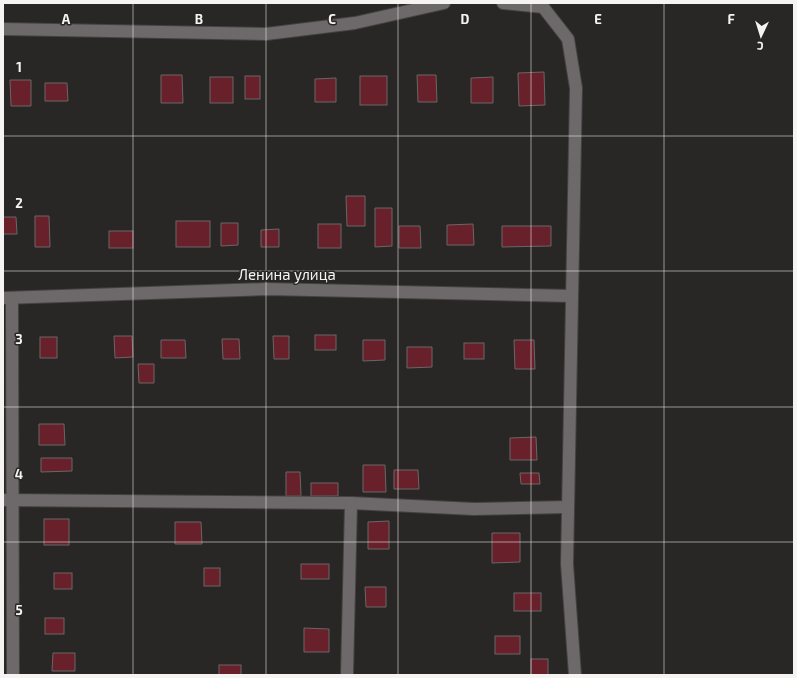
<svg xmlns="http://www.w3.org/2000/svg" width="797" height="678" viewBox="0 0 797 678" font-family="'Exo 2',sans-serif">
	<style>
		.building { fill: #68202a; stroke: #6a6666 }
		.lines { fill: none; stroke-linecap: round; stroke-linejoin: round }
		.street-casing { stroke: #444141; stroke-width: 14 }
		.street { stroke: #6d6869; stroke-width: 12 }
		.grid { fill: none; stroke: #f6f3f3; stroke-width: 1; stroke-opacity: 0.55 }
		.labels { text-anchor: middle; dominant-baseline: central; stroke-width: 3; stroke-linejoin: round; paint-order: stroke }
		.street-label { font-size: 15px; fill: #f6f3f3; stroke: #292626 }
		.grid-label { font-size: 13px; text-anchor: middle; font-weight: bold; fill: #f6f3f3; stroke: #292626; stroke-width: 3; stroke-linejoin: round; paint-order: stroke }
	</style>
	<rect width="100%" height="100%" fill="#292626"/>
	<!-- building -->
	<g class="building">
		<path d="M544,72L545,105L519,106L518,73Z"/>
		<path d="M161,75H182L183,103H161Z"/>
		<path d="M417,75H436L437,102H418Z"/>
		<rect x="245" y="76" width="15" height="23"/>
		<rect x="360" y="76" width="27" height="29"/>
		<rect x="210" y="77" width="23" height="26"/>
		<path d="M493,77V103H471V78Z"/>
		<path d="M336,78V102H315V79Z"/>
		<path d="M10,80H31V106H11Z"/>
		<path d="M45,83H67L68,101H45Z"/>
		<path d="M346,196H365V226H347Z"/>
		<path d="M375,208H392V246L375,247Z"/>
		<path d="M35,216H49L50,247H35Z"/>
		<path d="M3,217H16L17,234H3Z"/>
		<rect x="176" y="221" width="34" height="26"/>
		<path d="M221,223H238V245L221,246Z"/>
		<rect x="318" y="224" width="23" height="24"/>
		<path d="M473,224L474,245H447V225Z"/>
		<path d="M399,226H420L421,248H399Z"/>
		<path d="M502,226H551V246L502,247Z"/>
		<path d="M279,229V247H261V230Z"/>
		<rect x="109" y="231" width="24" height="17"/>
		<rect x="315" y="335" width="21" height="15"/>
		<path d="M114,336H132L133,357L115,358Z"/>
		<path d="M273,336H289V359H274Z"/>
		<rect x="40" y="337" width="17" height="21"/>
		<path d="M222,339H239L240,359H223Z"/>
		<path d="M161,340H185L186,358H161Z"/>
		<path d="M363,340H385V360L363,361Z"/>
		<path d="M514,340H534L535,369H515Z"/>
		<rect x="464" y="343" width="20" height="16"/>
		<path d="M407,347H432V367L407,368Z"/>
		<path d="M138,364H154V383H139Z"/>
		<path d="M39,424H64L65,445H39Z"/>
		<path d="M536,437L537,460H510V438Z"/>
		<path d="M41,458H72V471L41,472Z"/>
		<path d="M363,465H385L386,492H363Z"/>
		<path d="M394,470H418L419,489H394Z"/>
		<path d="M286,472H300L301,496H286Z"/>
		<path d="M520,473H539L540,484H521Z"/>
		<rect x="311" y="483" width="27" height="13"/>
		<rect x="44" y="519" width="25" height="26"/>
		<path d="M389,521V549H368V522Z"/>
		<path d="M175,522H201L202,544H175Z"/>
		<path d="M492,533H520V562L492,563Z"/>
		<rect x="301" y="564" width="28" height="15"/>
		<rect x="204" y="568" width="16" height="18"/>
		<rect x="54" y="573" width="18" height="16"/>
		<path d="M365,587H386V607H366Z"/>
		<rect x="514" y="593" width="27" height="18"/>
		<rect x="45" y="618" width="19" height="16"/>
		<path d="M304,628L329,629V652H304Z"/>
		<rect x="495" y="636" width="25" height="18"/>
		<path d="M53,653H75V671H52Z"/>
		<rect x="531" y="659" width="17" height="16"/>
		<rect x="219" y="665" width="22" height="10"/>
	</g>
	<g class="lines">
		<!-- street casing -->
		<g class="street-casing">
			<g id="street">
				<path d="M503,3L543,7L568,39L576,88L567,564L575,675"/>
				<path d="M3,29L266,34L355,23L444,3"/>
				<path d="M3,298L267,289L572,296"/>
				<path d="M12,298L13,675"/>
				<path d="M3,500L351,503L474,509L568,507"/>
				<path d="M347,675L351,503"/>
			</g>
		</g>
		<!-- street -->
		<use href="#street" class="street"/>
	</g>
	<!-- grid -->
	<path class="grid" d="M133,3V675M266,3V675M398,3V675M531,3V675M664,3V675M3,136H794M3,271H794M3,407H794M3,542H794"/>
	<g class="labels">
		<!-- street labels -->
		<g class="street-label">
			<text x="287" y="274">Ленина улица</text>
		</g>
	</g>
	<g class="grid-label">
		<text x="66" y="24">A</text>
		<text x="199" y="24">B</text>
		<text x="332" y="24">C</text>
		<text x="465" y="24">D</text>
		<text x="598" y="24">E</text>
		<text x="731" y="24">F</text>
		<text x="19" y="72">1</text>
		<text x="19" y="208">2</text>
		<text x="19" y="344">3</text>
		<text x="19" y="479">4</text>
		<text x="19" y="615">5</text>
	</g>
	<!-- border -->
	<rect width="797" height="678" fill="none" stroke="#f6f3f3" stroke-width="8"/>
	<!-- north arrow -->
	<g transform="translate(761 36) rotate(184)" stroke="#292626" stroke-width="3" paint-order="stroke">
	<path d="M0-3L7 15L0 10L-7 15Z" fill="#f6f3f3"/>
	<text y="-6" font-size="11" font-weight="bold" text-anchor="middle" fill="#f6f3f3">С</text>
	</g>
</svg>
